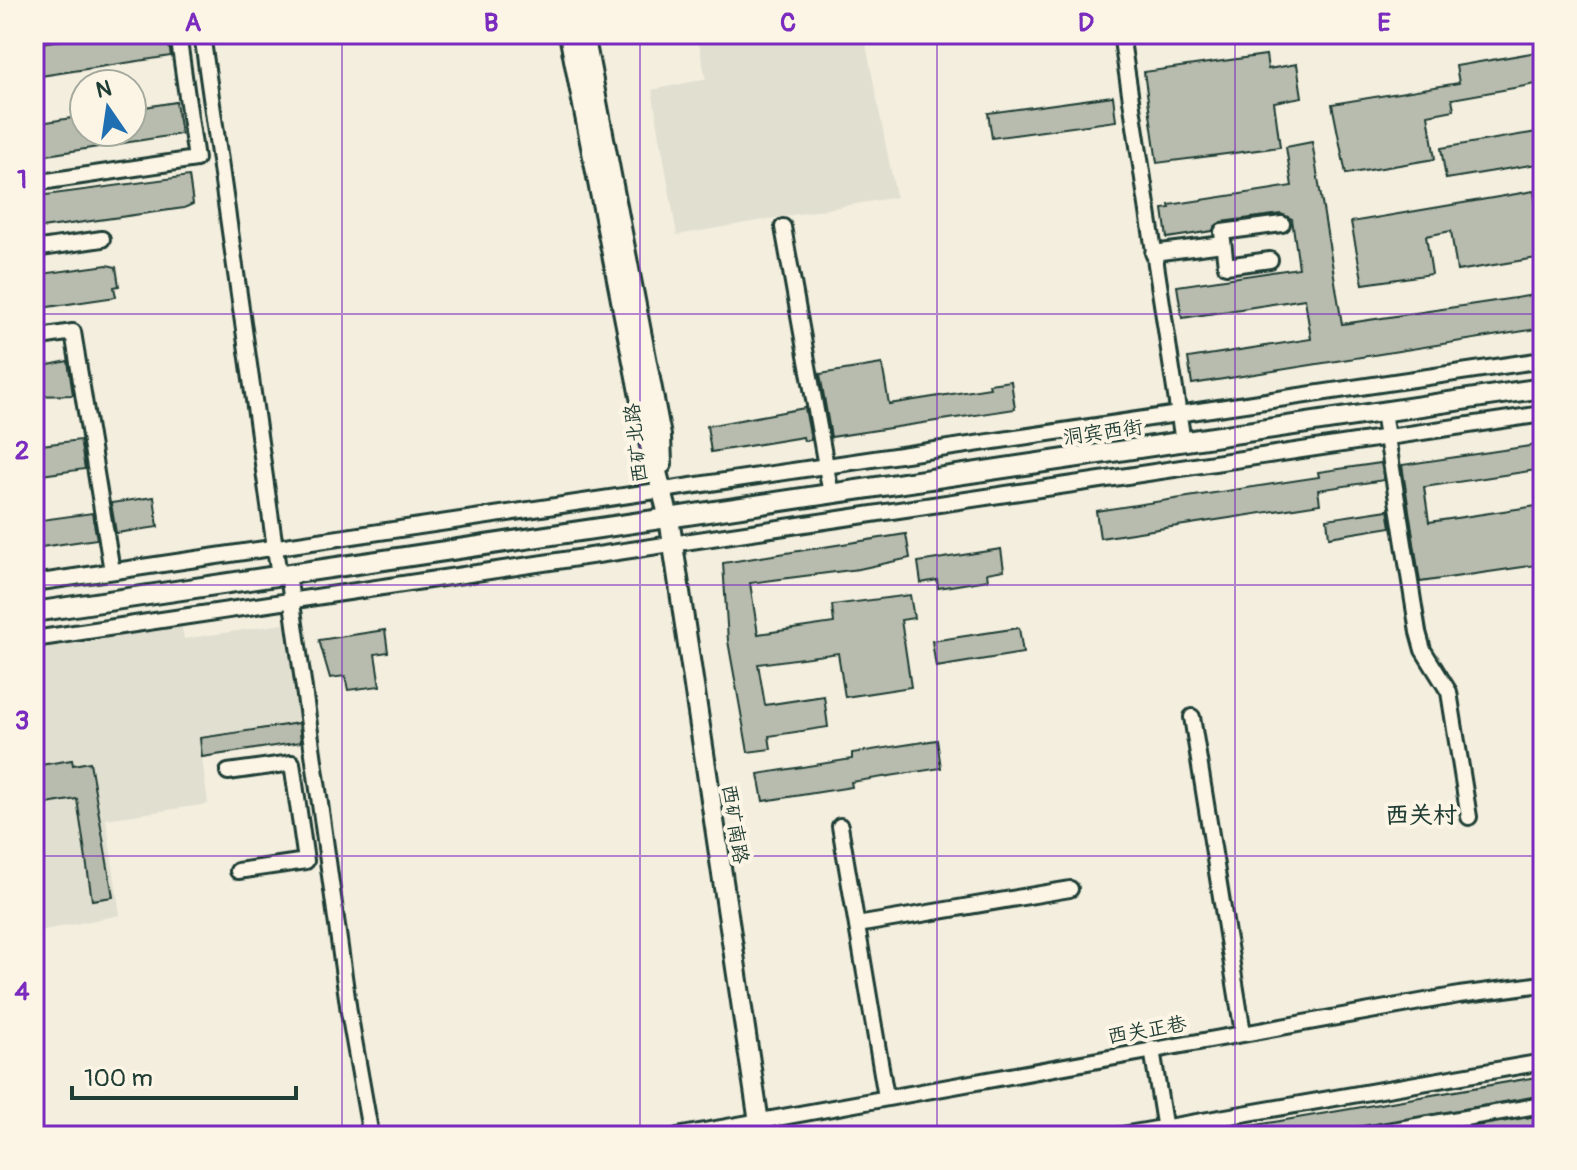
<svg xmlns="http://www.w3.org/2000/svg" width="1577" height="1170" viewBox="0 0 1577 1170" font-family="Pangolin,'LXGW WenKai TC',sans-serif">
	<style>
		.built { fill: #e1dfd0 }
		.building { fill: #b8bcae; stroke: #1f3d34; stroke-width: 2 }
		.lines { fill: none; stroke-linecap: round; stroke-linejoin: round }
		.minor-casing { stroke: #1f3d34; stroke-width: 20 }
		.major-casing { stroke: #1f3d34; stroke-width: 24 }
		.minor { stroke: #fcf5e5; stroke-width: 14 }
		.major { stroke: #fcf5e5; stroke-width: 18 }
		.grid { fill: none; stroke: #7b2cbf; stroke-width: 2; stroke-opacity: 0.55 }
		.labels { text-anchor: middle; dominant-baseline: central; stroke-width: 8; stroke-linejoin: round; paint-order: stroke }
		.street-label { font-size: 20px; fill: #1f3d34; stroke: #fcf5e5 }
		.quarter-label { font-size: 24px; font-weight: bold; fill: #1f3d34; stroke: #fcf5e5 }
		.neatline { fill: none; stroke: #7b2cbf; stroke-width: 3 }
		.grid-label { font-size: 26px; text-anchor: middle; font-weight: bold; fill: #7b2cbf }
	</style>
	<rect width="100%" height="100%" fill="#f3eede"/>
	<filter id="ink" filterUnits="userSpaceOnUse"><feTurbulence type="fractalNoise" baseFrequency=".0125" numOctaves="2"/><feDisplacementMap in="SourceGraphic" scale="16" xChannelSelector="R" yChannelSelector="G"/><feConvolveMatrix kernelMatrix="1 2 1 2 8 2 1 2 1" color-interpolation-filters="sRGB"/></filter>
	<g filter="url(#ink)">
		<!-- built -->
		<g class="built">
			<path d="M697,34H864L896,197L677,235L652,90L706,79Z"/>
			<path d="M181,623L184,639L290,623L307,743L202,758L208,804L106,819L120,915L34,932V644Z"/>
		</g>
		<!-- building -->
		<g class="building">
			<path d="M101,34H167L171,56L34,77V44Z"/>
			<path d="M1543,51V80L1536,81V84L1452,99L1454,110L1428,115L1435,159L1346,174L1332,104L1459,83L1456,66Z"/>
			<path d="M1266,55L1268,69L1297,64L1302,97L1274,102L1280,147L1157,163L1144,72Z"/>
			<path d="M1113,96L1116,121L992,138L988,113Z"/>
			<path d="M176,102L181,134L34,157V124L84,116V132H132V109Z"/>
			<path d="M1543,131V163L1446,179L1441,148Z"/>
			<path d="M1312,142L1342,324L1541,294L1543,328L1192,384L1188,358L1311,339L1305,299L1182,318L1177,286L1299,268L1292,219L1281,214L1221,222L1212,231L1167,238L1163,209L1170,208L1169,205L1292,186L1286,147Z"/>
			<path d="M189,176L193,204L184,208L34,229V208L40,207L38,196Z"/>
			<path d="M1534,191L1543,257L1457,271L1451,231L1426,236L1432,274L1363,284L1351,222Z"/>
			<path d="M107,265L116,267L119,286L114,287L116,297L34,309V275Z"/>
			<path d="M68,361L73,395L34,396V368Z"/>
			<path d="M882,364L889,404L990,388L989,384L1011,381L1015,409L831,437L820,374Z"/>
			<path d="M805,408L811,440L804,441L803,437L711,452L707,426Z"/>
			<path d="M80,440L85,469L34,476V446Z"/>
			<path d="M1543,444V469L1424,487L1429,522L1543,505V564L1420,582L1402,465Z"/>
			<path d="M1381,463L1384,480L1318,490L1320,504L1100,538L1096,511L1319,477L1318,472Z"/>
			<path d="M154,497L158,527L116,533L111,503Z"/>
			<path d="M1388,510L1391,527L1329,537L1327,519Z"/>
			<path d="M92,513L97,539L34,548V521Z"/>
			<path d="M906,534L910,558L859,569L750,583L758,634L834,623L832,605L910,595L914,618L901,620L911,687L845,697L838,653L758,664L765,705L824,696L828,727L769,736L771,749L748,752L728,641L723,563Z"/>
			<path d="M1001,549L1004,570L987,573L988,580L938,588L937,580L921,583L918,562Z"/>
			<path d="M1019,628L1023,653L936,667L932,641Z"/>
			<path d="M385,630L388,652L375,654L380,686L348,690L345,676L330,678L319,640Z"/>
			<path d="M299,723L301,742L202,757L200,738Z"/>
			<path d="M937,740L941,768L851,782L852,787L763,801L758,774L852,759V753Z"/>
			<path d="M72,760L73,765L90,762L113,897L92,900L77,799L34,806V766Z"/>
			<path d="M1543,1076V1095L1310,1136H1227V1130Z"/>
			<path d="M1543,1115V1136H1417Z"/>
		</g>
		<g class="lines">
			<!-- minor casing -->
			<g class="minor-casing">
				<g id="minor">
					<path d="M202,34L279,576"/>
					<path d="M1121,34L1183,442"/>
					<path d="M34,183L196,159L178,34"/>
					<path d="M783,227L831,494"/>
					<path d="M34,249L102,239"/>
					<path d="M1153,253L1223,244"/>
					<path d="M1270,260L1226,266L1222,232L1282,224"/>
					<path d="M34,338L73,332L112,571"/>
					<path d="M1383,412L1418,632L1423,650L1449,692L1469,817"/>
					<path d="M288,574L349,1012L371,1136"/>
					<path d="M34,583L1543,360"/>
					<path d="M34,639L1543,414"/>
					<path d="M1192,717L1243,1033"/>
					<path d="M228,772L292,763L306,861L238,871"/>
					<path d="M840,826L886,1097"/>
					<path d="M857,925L1070,889"/>
					<path d="M1152,1049L1166,1136"/>
					<path d="M677,1136L1459,995L1543,984"/>
					<path d="M1116,1136L1543,1062"/>
					<path d="M1356,1136L1543,1105"/>
				</g>
			</g>
			<!-- major casing -->
			<g class="major-casing">
				<g id="major">
					<path d="M569,34L648,438L669,518L761,1136"/>
					<path d="M584,34L661,436L662,464"/>
					<path d="M34,612L1543,388"/>
				</g>
			</g>
			<!-- minor -->
			<use href="#minor" class="minor"/>
			<!-- major -->
			<use href="#major" class="major"/>
		</g>
	</g>
	<!-- grid -->
	<path class="grid" d="M342,34V1136M640,34V1136M937,34V1136M1235,34V1136M34,314H1543M34,585H1543M34,856H1543"/>
	<g class="labels">
		<!-- street labels -->
		<g class="street-label">
			<text transform="translate(1103 432) rotate(-8)">洞宾西街</text>
			<text transform="translate(636 443) rotate(-96)">西矿北路</text>
			<text transform="translate(735 824) rotate(81)">西矿南路</text>
			<text transform="translate(1147 1030) rotate(-10)">西关正巷</text>
		</g>
		<!-- quarter labels -->
		<g class="quarter-label">
			<text x="1421" y="815">西关村</text>
		</g>
	</g>
	<!-- margin -->
	<rect width="1577" height="1170" fill="none" stroke="#fcf5e5" stroke-width="88"/>
	<!-- north arrow -->
	<g transform="translate(108 108) rotate(347)"><circle r="38" fill="#fcf5e5" stroke="#a4ab9e" stroke-width="2"/>
	<path d="M0-6L14 30L0 20L-14 30Z" fill="#1f6fb2"/>
	<text y="-12" font-size="22" font-weight="bold" text-anchor="middle" fill="#1f3d34">N</text>
	</g>
	<!-- scale -->
	<path d="M72 1086v12h224v-12" fill="none" stroke="#1f3d34" stroke-width="4"/>
	<text x="84" y="1086" font-size="24" fill="#1f3d34" stroke="#fcf5e5" stroke-width="6" paint-order="stroke">100 m</text>
	<rect x="44" y="44" width="1489" height="1082" class="neatline"/>
	<g class="grid-label">
		<text x="193" y="31">A</text>
		<text x="491" y="31">B</text>
		<text x="788" y="31">C</text>
		<text x="1086" y="31">D</text>
		<text x="1384" y="31">E</text>
		<text x="22" y="188">1</text>
		<text x="22" y="459">2</text>
		<text x="22" y="729">3</text>
		<text x="22" y="1000">4</text>
	</g>
</svg>
